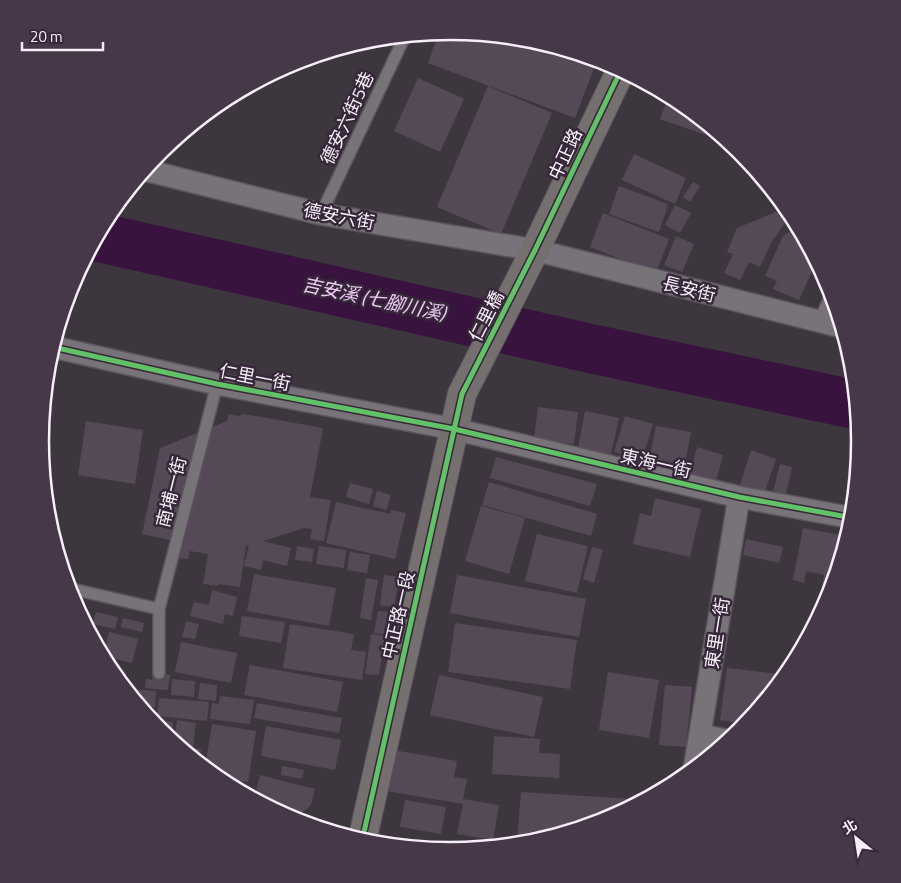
<svg xmlns="http://www.w3.org/2000/svg" width="901" height="883" viewBox="0 0 901 883" font-family="'Titillium Web','Noto Sans TC',sans-serif">
	<style>
		.lines { fill: none; stroke-linecap: round; stroke-linejoin: round }
		.river { stroke: #37133d; stroke-width: 49 }
		.building { fill: #554957 }
		.service-casing { stroke: #5b545c; stroke-width: 14 }
		.minor-casing { stroke: #5b545c; stroke-width: 24 }
		.primary-casing { stroke: #5b545c; stroke-width: 30 }
		.service { stroke: #787279; stroke-width: 11 }
		.minor { stroke: #787279; stroke-width: 21 }
		.primary { stroke: #756f6f; stroke-width: 28 }
		.cycleway-casing { stroke: #362839; stroke-width: 8 }
		.cycleway { stroke: #61c268; stroke-width: 5 }
		.labels { text-anchor: middle; dominant-baseline: central; stroke-width: 5; stroke-linejoin: round; paint-order: stroke }
		.street-label { font-size: 18px; fill: #f8eefa; stroke: #362839 }
		.water-label { font-size: 19px; font-style: italic; fill: #f0cbf7; stroke: #362839 }
		.rim { fill: none; stroke: #f8eefa; stroke-width: 2.5 }
	</style>
	<rect width="100%" height="100%" fill="#3e363f"/>
	<g class="lines">
		<!-- river -->
		<path class="river" d="M97,237L588,348L857,405"/>
	</g>
	<!-- building -->
	<g class="building">
		<path d="M451,31L531,39L596,63L575,118L428,63L439,32Z"/>
		<path d="M418,78L464,99L440,152L394,131Z"/>
		<path d="M488,86L552,113L501,234L437,207Z"/>
		<path d="M669,95L679,101L715,130L712,137L660,119Z"/>
		<path d="M634,154L686,178L675,204L622,180Z"/>
		<path d="M693,182L700,186L690,202L683,197Z"/>
		<path d="M619,186L668,204L659,232L609,214Z"/>
		<path d="M675,205L691,213L680,233L665,225Z"/>
		<path d="M776,212L787,220L771,243L760,267L749,262L740,280L724,273L733,254L727,252L737,228Z"/>
		<path d="M603,213L669,239L656,273L590,247Z"/>
		<path d="M798,226L817,260L799,300L773,289L777,281L765,276L783,236Z"/>
		<path d="M676,236L694,244L682,272L664,265Z"/>
		<path d="M538,407L578,412L574,444L534,439Z"/>
		<path d="M585,411L619,418L611,454L578,448Z"/>
		<path d="M229,414L238,416L244,414L323,428L310,497L331,500L324,541L310,539L312,529L304,528L263,541L291,548L287,566L263,560L261,570L244,566L249,545L246,546L240,587L218,584V586L203,584L208,554L190,551L188,559L177,558L179,542L142,534L160,448L227,421Z"/>
		<path d="M625,416L653,424L642,460L614,452Z"/>
		<path d="M86,421L143,430L135,484L78,475Z"/>
		<path d="M656,426L691,432L684,468L649,461Z"/>
		<path d="M697,447L723,455L715,485L689,478Z"/>
		<path d="M751,450L776,459L764,494L740,485Z"/>
		<path d="M496,457L597,484L590,506L490,478Z"/>
		<path d="M780,464L792,467L785,499L772,496Z"/>
		<path d="M489,482L597,514L591,536L482,505Z"/>
		<path d="M350,483L373,489L369,504L346,497Z"/>
		<path d="M377,491L391,495L386,510L373,506Z"/>
		<path d="M655,498L701,509L690,557L633,544L640,513L651,516Z"/>
		<path d="M336,502L390,514L391,510L406,513L395,559L326,543Z"/>
		<path d="M481,506L525,518L509,574L465,561Z"/>
		<path d="M803,528L846,536L842,557L833,588L822,586L824,575L806,571L804,583L793,580Z"/>
		<path d="M537,534L588,546L577,593L525,581Z"/>
		<path d="M746,539L783,547L779,563L743,555Z"/>
		<path d="M297,546L314,549L312,562L295,560Z"/>
		<path d="M319,546L346,550L344,568L316,564Z"/>
		<path d="M592,547L603,550L594,583L583,579Z"/>
		<path d="M350,552L370,555L367,573L347,570Z"/>
		<path d="M254,574L336,588L329,626L247,611Z"/>
		<path d="M384,575L399,577L394,607L380,605Z"/>
		<path d="M457,575L586,599L579,637L450,613Z"/>
		<path d="M366,578L378,580L371,620L360,618Z"/>
		<path d="M212,590L237,597L233,616L225,614L223,624L190,616L194,602L209,605Z"/>
		<path d="M378,611L389,612L386,635L374,633Z"/>
		<path d="M96,612L118,617L115,629L93,624Z"/>
		<path d="M242,616L285,622L281,643L239,636Z"/>
		<path d="M123,618L144,623L142,632L121,627Z"/>
		<path d="M186,621L199,624L195,639L182,637Z"/>
		<path d="M455,623L577,640L570,689L448,672Z"/>
		<path d="M290,624L354,634L351,650L366,652L362,680L283,668Z"/>
		<path d="M109,632L138,639L132,663L103,656Z"/>
		<path d="M371,634L385,636L379,675L365,674Z"/>
		<path d="M181,642L237,653L231,683L175,672Z"/>
		<path d="M250,665L343,682L337,712L244,695Z"/>
		<path d="M727,668L787,675L747,724L720,720Z"/>
		<path d="M608,672L659,680L649,738L599,730Z"/>
		<path d="M153,673L170,675L168,690L145,688L146,679L152,680Z"/>
		<path d="M439,675L543,697L534,737L430,715Z"/>
		<path d="M172,679L195,681L194,697L171,695Z"/>
		<path d="M200,683L217,685L216,701L198,699Z"/>
		<path d="M665,685L692,687L686,747L659,745Z"/>
		<path d="M130,689L156,691L155,707L139,706L129,694Z"/>
		<path d="M220,696L254,700L250,724L210,719L212,703L219,704Z"/>
		<path d="M159,698L209,702L207,721L157,716Z"/>
		<path d="M257,703L342,718L339,733L254,718Z"/>
		<path d="M148,717L156,718L155,725L151,720Z"/>
		<path d="M158,720L173,722L171,740L157,727Z"/>
		<path d="M177,720L196,723L193,748L201,749L199,763L174,743Z"/>
		<path d="M212,724L256,731L248,782L216,777L205,768Z"/>
		<path d="M266,726L341,740L335,770L261,756Z"/>
		<path d="M494,736L540,739L539,753L560,754L559,778L492,774Z"/>
		<path d="M393,750L457,761L454,777L467,779L463,799L499,805L493,840L457,834L463,804L386,791Z"/>
		<path d="M282,766L304,770L302,779L281,775Z"/>
		<path d="M260,775L315,789L311,805L293,820L277,812L279,806L254,799Z"/>
		<path d="M521,792L632,799V808L607,821L530,844L496,847V840L517,842Z"/>
		<path d="M405,800L446,807L441,834L400,827Z"/>
	</g>
	<g class="lines">
		<!-- service casing -->
		<g class="service-casing">
			<g id="service">
				<path d="M321,214L405,36"/>
				<path d="M819,322L832,293"/>
				<path d="M68,588L159,609"/>
				<path d="M159,673V609L217,384"/>
			</g>
		</g>
		<!-- minor casing -->
		<g class="minor-casing">
			<g id="minor">
				<path d="M145,170L321,214L535,250L842,327"/>
				<path d="M53,347L217,384L454,429L739,497L853,518"/>
				<path d="M701,735L730,741"/>
				<path d="M694,770L739,497"/>
			</g>
		</g>
		<!-- primary casing -->
		<g class="primary-casing">
			<path id="primary" d="M362,841L462,394L535,250L621,70"/>
		</g>
		<!-- service -->
		<use href="#service" class="service"/>
		<!-- minor -->
		<use href="#minor" class="minor"/>
		<!-- primary -->
		<use href="#primary" class="primary"/>
		<!-- cycleway casing -->
		<g class="cycleway-casing">
			<g id="cycleway">
				<path d="M53,347L217,384L454,429L739,497L853,518"/>
				<path d="M362,841L462,394L535,250L621,70"/>
			</g>
		</g>
		<!-- cycleway -->
		<use href="#cycleway" class="cycleway"/>
	</g>
	<g class="labels">
		<!-- street labels -->
		<g class="street-label">
			<text transform="translate(347 118) rotate(-65)">德安六街5巷</text>
			<text transform="translate(565 154) rotate(-65)">中正路</text>
			<text transform="translate(339 216) rotate(11)">德安六街</text>
			<text transform="translate(689 289) rotate(14)">長安街</text>
			<text transform="translate(486 316) rotate(-63)">仁里橋</text>
			<text transform="translate(255 377) rotate(11)">仁里一街</text>
			<text transform="translate(656 463) rotate(13)">東海一街</text>
			<text transform="translate(171 492) rotate(-76)">南埔一街</text>
			<text transform="translate(398 615) rotate(-77)">中正路一段</text>
			<text transform="translate(717 633) rotate(-81)">東里一街</text>
		</g>
		<!-- water labels -->
		<g class="water-label">
			<text transform="translate(374 298) rotate(12)">吉安溪 (七腳川溪)</text>
		</g>
	</g>
	<!-- crop -->
	<path d="M0 0H901V883H0ZM49 441a401 401 0 1 1 802 0a401 401 0 1 1-802 0Z" fill="#463848" fill-rule="evenodd"/>
	<path class="rim" d="M49 441a401 401 0 1 1 802 0a401 401 0 1 1-802 0Z"/>
	<!-- north arrow -->
	<g transform="translate(856 838) rotate(330)" stroke="#362839" stroke-width="4" paint-order="stroke">
	<path d="M0-4L9 19L0 12L-9 19Z" fill="#f8eefa"/>
	<text y="-8" font-size="14" font-weight="bold" text-anchor="middle" fill="#f8eefa">北</text>
	</g>
	<!-- scale -->
	<path d="M22 42v8h81v-8" fill="none" stroke="#f8eefa" stroke-width="2.5"/>
	<text x="30" y="42" font-size="15" fill="#f8eefa" stroke="#362839" stroke-width="4" paint-order="stroke">20 m</text>
</svg>
